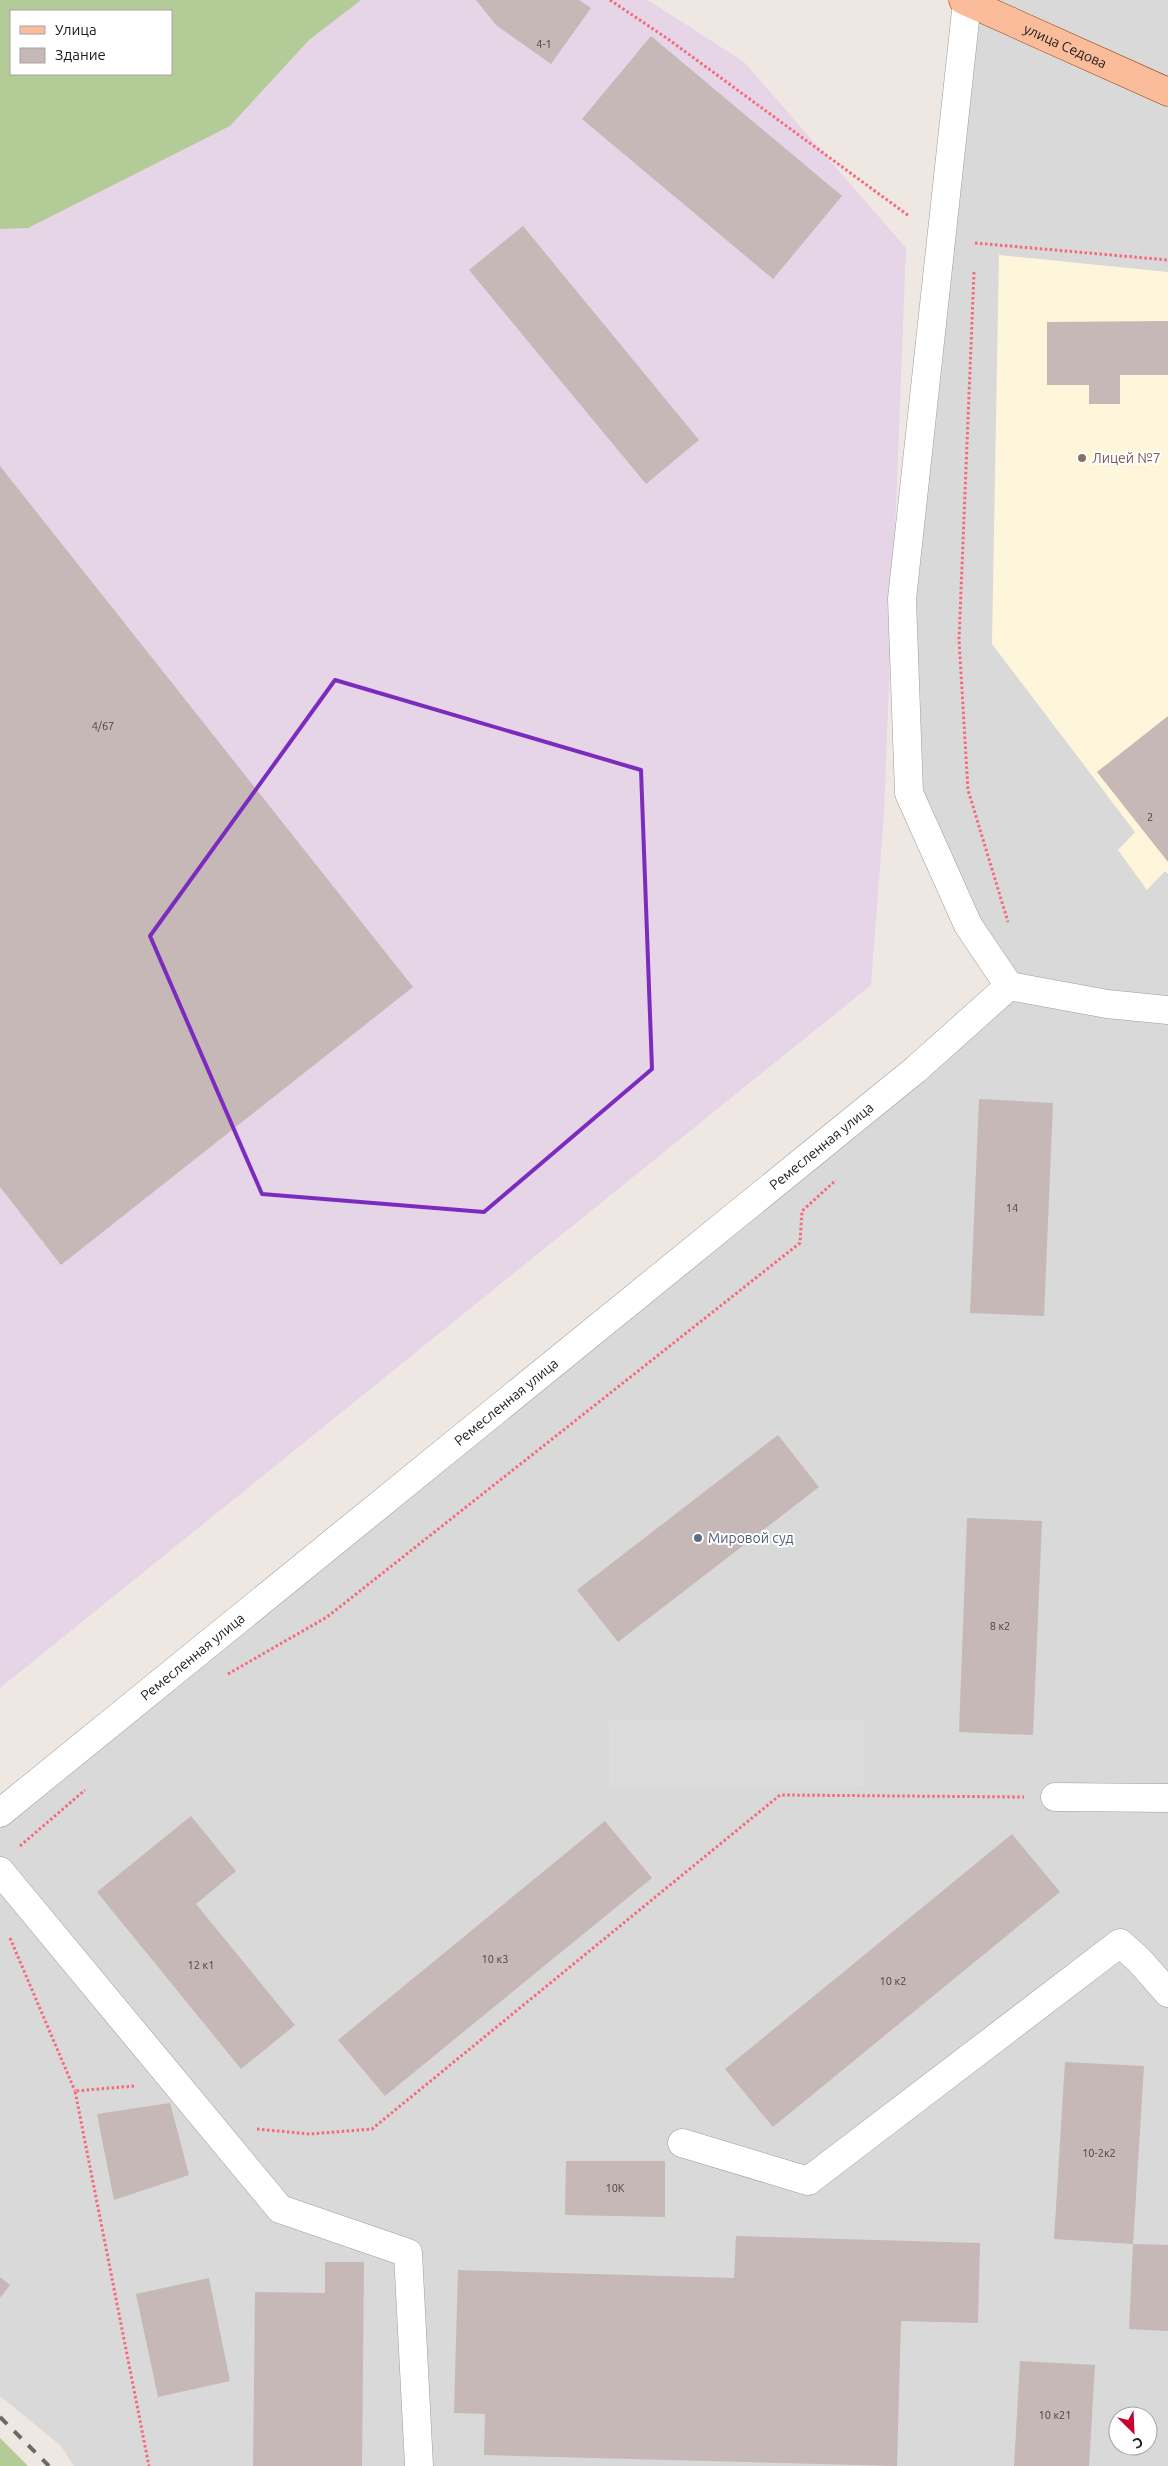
<svg xmlns="http://www.w3.org/2000/svg" width="1168" height="2466" viewBox="0 0 1168 2466" font-family="Ubuntu,sans-serif">
	<style>
		.residential { fill: #dad9d9; fill-rule: evenodd }
		.industrial { fill: #e6d4e7; fill-rule: evenodd }
		.education { fill: #fef6da }
		.forest { fill: #b3cc97; fill-rule: evenodd }
		.parking { fill: #dcdcdc }
		.building { fill: #c5b8b6 }
		.lines { fill: none; stroke-linecap: round; stroke-linejoin: round }
		.minor-casing { stroke: #9d9d9d; stroke-width: 29 }
		.major-casing { stroke: #924302; stroke-width: 29 }
		.path { stroke: #f7697a; stroke-width: 3; stroke-dasharray: 2.5 2.5; stroke-linecap: butt }
		.minor { stroke: #fff; stroke-width: 28 }
		.major { stroke: #fabc9a; stroke-width: 28 }
		.rail { stroke: #6a6a6a; stroke-width: 4; stroke-dasharray: 10 10; stroke-linecap: butt }
		.marked { fill: none; stroke: #7b2cbf; stroke-width: 4; stroke-linejoin: round }
		.education-dot { fill: #8d6e63; stroke: #fff; stroke-width: 2 }
		.service-dot { fill: #5c6f8a; stroke: #fff; stroke-width: 2 }
		.labels { text-anchor: middle; dominant-baseline: central; stroke-width: 4; stroke-linejoin: round; paint-order: stroke }
		.number-label { font-size: 11px; fill: #464342 }
		.street-label { font-size: 14px; fill: #1c1c1c; stroke: #fff }
		.education-label { font-size: 14px; fill: #785e54; stroke: #fff; text-anchor: start }
		.service-label { font-size: 14px; fill: #4e5e75; stroke: #fff; text-anchor: start }
	</style>
	<rect width="100%" height="100%" fill="#eee7e2"/>
	<!-- residential -->
	<path class="residential" d="M963,0H1168V2466H74L60,2445L0,2396V1805L1009,986L909,793L902,599ZM1118,2416H1148V2446H1118Z"/>
	<!-- industrial -->
	<path class="industrial" d="M0,0H648L744,62L906,248L884,813L871,985L0,1688ZM11,11H171V74H11Z"/>
	<!-- education -->
	<path class="education" d="M999,255L1168,272V874L1165,871L1147,890L1118,850L1135,832L992,644Z"/>
	<!-- forest -->
	<g class="forest">
		<path d="M0,0H361L309,40L230,126L28,228L0,229ZM11,11H171V74H11Z"/>
		<path d="M0,2438L28,2466H0Z"/>
	</g>
	<!-- parking -->
	<path class="parking" d="M864,1720V1786L609,1788V1721Z"/>
	<!-- building -->
	<g class="building">
		<path d="M476,0H579L591,8L551,64L496,25Z"/>
		<path d="M651,36L842,196L773,279L582,119Z"/>
		<path d="M523,226L699,440L646,484L469,270Z"/>
		<path d="M1168,321V375H1120V404H1089V385H1047V322Z"/>
		<path d="M0,466L413,987L61,1265L0,1187Z"/>
		<path d="M1168,716V862L1097,772Z"/>
		<path d="M979,1099L1053,1103L1044,1316L970,1313Z"/>
		<path d="M778,1435L819,1487L618,1642L577,1590Z"/>
		<path d="M967,1518L1042,1521L1033,1735L959,1732Z"/>
		<path d="M191,1816L236,1871L196,1904L295,2025L241,2069L97,1892Z"/>
		<path d="M605,1821L652,1878L385,2096L338,2040Z"/>
		<path d="M1012,1834L1060,1892L773,2127L725,2069Z"/>
		<path d="M1065,2062L1144,2066L1133,2244L1054,2239Z"/>
		<path d="M170,2103L189,2175L114,2200L97,2114Z"/>
		<path d="M566,2161H665V2217L565,2215Z"/>
		<path d="M736,2236L980,2243L978,2323L901,2321L897,2466L484,2455L485,2414L454,2413L458,2270L734,2278Z"/>
		<path d="M1133,2244L1168,2245V2331L1129,2329Z"/>
		<path d="M325,2262H364L362,2466H253L255,2292L325,2293Z"/>
		<path d="M0,2277L10,2285L0,2298Z"/>
		<path d="M209,2278L230,2381L158,2397L136,2294Z"/>
		<path d="M1020,2361L1095,2365L1089,2466H1014Z"/>
	</g>
	<g class="lines">
		<!-- minor casing -->
		<g class="minor-casing">
			<g id="minor">
				<path d="M967,2L902,599L909,793L968,925L1009,986L1107,1004L1168,1010"/>
				<path d="M1055,1797L1168,1798"/>
				<path id="s1" d="M0,1813L915,1070L1009,986"/>
				<path d="M0,1871L280,2209L408,2253L419,2466"/>
				<path d="M682,2143L808,2181L1120,1943L1139,1960L1168,1993"/>
			</g>
		</g>
		<!-- major casing -->
		<g class="major-casing">
			<g id="major">
				<path id="s2" d="M963,0L1168,92"/>
			</g>
		</g>
		<!-- path -->
		<g class="path">
			<path d="M610,0L668,39L909,216"/>
			<path d="M975,243L1168,260"/>
			<path d="M974,272L959,640L968,790L1008,922"/>
			<path d="M228,1674L327,1617L800,1243L802,1211L836,1180"/>
			<path d="M20,1846L85,1790"/>
			<path d="M10,1938L75,2091"/>
			<path d="M134,2086L75,2091L149,2466"/>
			<path d="M257,2129L310,2134L372,2129L780,1795L1024,1797"/>
		</g>
		<!-- minor -->
		<use href="#minor" class="minor"/>
		<!-- major -->
		<use href="#major" class="major"/>
		<!-- rail -->
		<path class="rail" d="M0,2417L49,2466"/>
	</g>
	<!-- marked area -->
	<path class="marked" d="M335,680L641,770L652,1069L484,1212L262,1194L150,936Z"/>
	<!-- markers -->
	<circle class="education-dot" cx="1082" cy="458" r="5"/>
	<circle class="service-dot" cx="698" cy="1538" r="5"/>
	<g class="labels">
		<!-- number labels -->
		<g class="number-label">
			<text x="544" y="44">4-1</text>
			<text x="103" y="726">4/67</text>
			<text x="1150" y="817">2</text>
			<text x="1012" y="1208">14</text>
			<text x="1000" y="1626">8 к2</text>
			<text x="495" y="1959">10 к3</text>
			<text x="201" y="1965">12 к1</text>
			<text x="893" y="1981">10 к2</text>
			<text x="1099" y="2153">10-2к2</text>
			<text x="615" y="2188">10К</text>
			<text x="1055" y="2415">10 к21</text>
		</g>
		<!-- street labels -->
		<g class="street-label">
			<text stroke="none"><textPath href="#s2" startOffset="112">улица Седова</textPath></text>
			<text stroke="none"><textPath href="#s1" startOffset="1058">Ремесленная улица</textPath></text>
			<text stroke="none"><textPath href="#s1" startOffset="652">Ремесленная улица</textPath></text>
			<text stroke="none"><textPath href="#s1" startOffset="248">Ремесленная улица</textPath></text>
		</g>
		<!-- education labels -->
		<g class="education-label">
			<text x="1092" y="458">Лицей №7</text>
		</g>
		<!-- service labels -->
		<g class="service-label">
			<text x="708" y="1538">Мировой суд</text>
		</g>
	</g>
	<!-- legend -->
	<rect x="10" y="10" width="162" height="65" fill="#ffffff" stroke="#a4a4a4"/>
	<rect x="20" y="26" width="25" height="8" fill="#fabc9a" stroke="#a4a4a4"/>
	<text x="55" y="35" font-size="15" fill="#1c1c1c">Улица</text>
	<rect x="20" y="48" width="25" height="15" fill="#c5b8b6" stroke="#a4a4a4"/>
	<text x="55" y="60" font-size="15" fill="#1c1c1c">Здание</text>
	<!-- north arrow -->
	<g transform="translate(1133 2431) rotate(156)"><circle r="24" fill="#ffffff" stroke="#a4a4a4"/>
	<path d="M0-4L9 19L0 12L-9 19Z" fill="#c5032e"/>
	<text y="-8" font-size="14" font-weight="bold" text-anchor="middle" fill="#1c1c1c">С</text>
	</g>
</svg>
